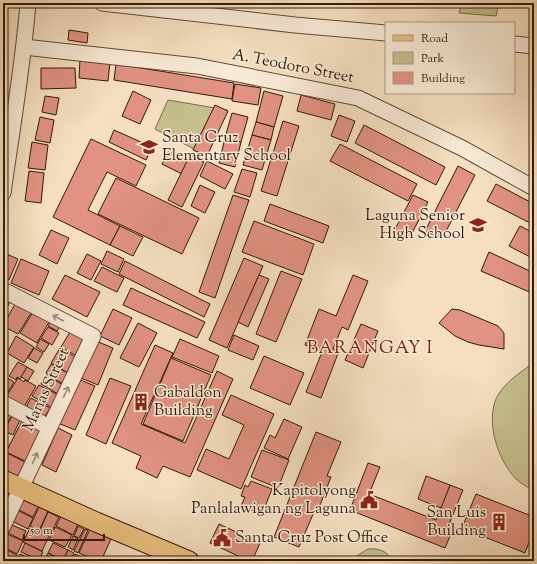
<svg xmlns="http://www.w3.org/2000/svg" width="537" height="564" viewBox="0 0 537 564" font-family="'Sorts Mill Goudy',serif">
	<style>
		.green { fill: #c4bf8d; stroke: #7b6c4c }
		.building { fill: #e19282; stroke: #321a0a }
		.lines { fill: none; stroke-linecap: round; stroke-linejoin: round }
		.minor-casing { stroke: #634b38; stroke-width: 17 }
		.major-casing { stroke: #321a0a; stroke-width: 21 }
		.minor { stroke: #f8ead6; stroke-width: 15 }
		.major { stroke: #eac080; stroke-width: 19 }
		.oneway { stroke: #9f8c7a }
		.labels { text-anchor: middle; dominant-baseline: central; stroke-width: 3; stroke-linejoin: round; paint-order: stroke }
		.street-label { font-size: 16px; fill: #321a0a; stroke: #f8ead6 }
		.poi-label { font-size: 16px; fill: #321a0a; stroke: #f8ead6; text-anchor: start }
		.quarter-label { font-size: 18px; letter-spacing: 1px; fill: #7a1f14; stroke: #f8ead6 }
	</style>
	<rect width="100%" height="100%" fill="#f5dfc0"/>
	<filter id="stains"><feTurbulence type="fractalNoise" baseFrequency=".005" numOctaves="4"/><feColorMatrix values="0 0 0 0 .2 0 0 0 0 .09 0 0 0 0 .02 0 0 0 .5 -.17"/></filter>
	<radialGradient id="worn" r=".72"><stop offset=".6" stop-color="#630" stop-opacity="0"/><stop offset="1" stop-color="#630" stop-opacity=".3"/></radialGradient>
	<!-- green -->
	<g class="green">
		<path d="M462,3H499L496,16L459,13Z"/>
		<path d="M168,100L227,110L202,153L155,129Z"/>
		<path d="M534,363V491C528,487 521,484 516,479C499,461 488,429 494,405C498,387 520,372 534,363Z"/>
		<path d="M368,549C379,548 387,551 393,561H353L358,555Z"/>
	</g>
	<!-- building -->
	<g class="building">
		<path d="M69,30L88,33L87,43L68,40Z"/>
		<path d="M80,59L110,62L108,81L79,78Z"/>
		<path d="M116,64L234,83L232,99L114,80Z"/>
		<path d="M41,68H75L76,88L41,89Z"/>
		<path d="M235,84L261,88L258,105L232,101Z"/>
		<path d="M133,91L151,100L140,124L122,116Z"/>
		<path d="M264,91L283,96L274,127L256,122Z"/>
		<path d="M301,95L335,104L331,120L297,111Z"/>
		<path d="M45,96L59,98L56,115L42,112Z"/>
		<path d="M215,105L228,111L207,156L193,150Z"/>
		<path d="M232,113L248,117L241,142L225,138Z"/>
		<path d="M339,115L355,121L347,142L331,136Z"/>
		<path d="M40,117L54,120L50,143L35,140Z"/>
		<path d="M283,121L299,126L277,196L261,191Z"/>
		<path d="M256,122L274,127L271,140L252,135Z"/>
		<path d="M364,125L445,167L436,185L355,143Z"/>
		<path d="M114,130L152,147L146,160L109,142Z"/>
		<path d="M252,135L271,140L262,170L243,165Z"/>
		<path d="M225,138L241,142L235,167L219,163Z"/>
		<path d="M91,139L146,165L136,186L107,172L88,210L120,226L110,245L53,217Z"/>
		<path d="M32,142L48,145L45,170L28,168Z"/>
		<path d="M340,144L417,184L408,201L330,161Z"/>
		<path d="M169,151L190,162L184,175L162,164Z"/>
		<path d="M190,155L204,162L182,207L168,200Z"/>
		<path d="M207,161L233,174L225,189L200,176Z"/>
		<path d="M458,166L475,175L442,239L425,231Z"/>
		<path d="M242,169L257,173L250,197L234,192Z"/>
		<path d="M29,171L44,173L41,203L25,201Z"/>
		<path d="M116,178L199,218L182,254L98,214Z"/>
		<path d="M496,184L534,204V225L487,201Z"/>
		<path d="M200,185L215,192L205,213L191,206Z"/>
		<path d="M233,195L249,200L215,298L199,292Z"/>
		<path d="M413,195L428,202L409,239L394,231Z"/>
		<path d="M270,204L329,226L323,243L264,221Z"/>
		<path d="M254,221L314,244L303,275L242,252Z"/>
		<path d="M120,226L143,237L133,256L110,245Z"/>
		<path d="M520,226L534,233V259L509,246Z"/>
		<path d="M51,230L69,238L57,264L39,255Z"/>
		<path d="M107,251L124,259L118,272L101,264Z"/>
		<path d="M489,252L534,273V294L481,271Z"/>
		<path d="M4,253L18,259L9,280L3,278Z"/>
		<path d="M87,254L101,261L91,280L77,273Z"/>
		<path d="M244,258L263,266L227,348L209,340Z"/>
		<path d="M21,259L49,271L39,295L11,283Z"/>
		<path d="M125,261L210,304L204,317L119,274Z"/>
		<path d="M102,267L124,278L117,292L94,281Z"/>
		<path d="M281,271L302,279L276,342L256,334Z"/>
		<path d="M65,275L100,292L87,317L52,299Z"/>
		<path d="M259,275L269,279L248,327L238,322Z"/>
		<path d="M353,275L368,281L348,330L342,327L333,349L339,351L321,398L306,392L322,352L305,345L319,309L336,316Z"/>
		<path d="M131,288L205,322L197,338L123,305Z"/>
		<path d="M3,298L10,302L3,315Z"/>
		<path d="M15,304L31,313L18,334L3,326Z"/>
		<path d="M113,309L132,318L119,345L100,336Z"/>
		<path d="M452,309L460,310L498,326L504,333V349L479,345L468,342L455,336L439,323Z"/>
		<path d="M33,312L49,322L37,343L20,333Z"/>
		<path d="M52,320L61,326L57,331L48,326Z"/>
		<path d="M138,323L157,333L139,367L120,358Z"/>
		<path d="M361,324L378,331L363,368L345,360Z"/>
		<path d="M48,327L59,333L52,345L41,338Z"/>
		<path d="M70,332L84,340L75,355L61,347Z"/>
		<path d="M234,335L259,346L253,360L228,350Z"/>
		<path d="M16,336L34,347L24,363L7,353Z"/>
		<path d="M40,339L49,344L44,352L36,347Z"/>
		<path d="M180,339L219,356L212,373L172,357Z"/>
		<path d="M96,341L113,348L98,385L81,378Z"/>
		<path d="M155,345L173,353L141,424L185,443L217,371L233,379L190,477L163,466L157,478L136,468L141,456L112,443Z"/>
		<path d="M34,348L43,353L37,363L28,358Z"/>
		<path d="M60,348L77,358L68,373L51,363Z"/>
		<path d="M264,356L304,373L290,405L250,388Z"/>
		<path d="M171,358L211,375L183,441L143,424Z"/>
		<path d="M18,362L27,367L20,379L17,377L16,380L9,376Z"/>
		<path d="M51,364L59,369L54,378L46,373Z"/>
		<path d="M27,367L34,371L28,381L21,377Z"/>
		<path d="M60,369L70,374L64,384L54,379Z"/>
		<path d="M3,375L14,382L4,399L3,398Z"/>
		<path d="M46,375L63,385L58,394L41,384Z"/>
		<path d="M18,378L24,382L25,380L36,386L24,407L6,397Z"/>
		<path d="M110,378L131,386L106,444L86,435Z"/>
		<path d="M78,379L95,386L75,430L58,423Z"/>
		<path d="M39,385L58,395L51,407L32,396Z"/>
		<path d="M231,395L274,414L241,489L197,470L206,449L229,459L244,425L222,415Z"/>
		<path d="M31,398L50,408L43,419L25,409Z"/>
		<path d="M3,410L12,415L3,432Z"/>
		<path d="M12,416L20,420L13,435L4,431Z"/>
		<path d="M284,419L302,427L288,459L264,448L270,435L275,438Z"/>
		<path d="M22,421L42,431L27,462L6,452Z"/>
		<path d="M58,428L72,435L56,472L42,465Z"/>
		<path d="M316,432L341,442L327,476L331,477L317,513L314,512L299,547L274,537Z"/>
		<path d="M262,450L289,460L278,488L251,477Z"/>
		<path d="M5,452L27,463L18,480L3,473V457Z"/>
		<path d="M368,463L380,467L369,494L436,520L450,485L463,490L448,527L453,529L445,548L350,510Z"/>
		<path d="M426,476L450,485L441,508L418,499Z"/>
		<path d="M251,481L272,489L262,514L241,506L245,497L241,496L245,485L248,487Z"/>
		<path d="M3,486L13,490L3,510Z"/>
		<path d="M476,494L534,517V529L525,553L462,528Z"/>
		<path d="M23,497L39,505L33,517L17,509Z"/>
		<path d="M39,507L48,511L39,531L30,526Z"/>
		<path d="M17,510L33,518L28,529L12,521Z"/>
		<path d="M48,512L59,517L50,535L40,530Z"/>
		<path d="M62,514L79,522L73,535L56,526Z"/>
		<path d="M219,524L260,543L252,561H249L210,543Z"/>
		<path d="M12,525L26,531L22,540L8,533Z"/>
		<path d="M78,526L84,529L79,538L74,536Z"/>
		<path d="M55,527L72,535L65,547L49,540Z"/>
		<path d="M30,528L49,536L42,551L23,542Z"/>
		<path d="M85,529L88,530L78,553L74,551Z"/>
		<path d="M90,529L111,539L101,561H97L79,553Z"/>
		<path d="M7,534L23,541L17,554L3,547V543Z"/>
		<path d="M73,536L78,539L73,550L68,547Z"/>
		<path d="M25,543L43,552L39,560L21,552Z"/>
		<path d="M53,543L68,550L63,560L48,553Z"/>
		<path d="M3,548L17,555L14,561H10L3,557Z"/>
		<path d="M68,550L74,553L70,561H63Z"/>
		<path d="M48,553L61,560V561H44Z"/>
		<path d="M20,554L35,561H16Z"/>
		<path d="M75,554L90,561H72Z"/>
	</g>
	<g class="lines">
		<!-- minor casing -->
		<g class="minor-casing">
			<g id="minor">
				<path d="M102,3L295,25L386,33"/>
				<path d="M514,44L534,46"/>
				<path d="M24,47L197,66L358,98L462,148L534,188"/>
				<path d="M3,193C12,129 23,66 28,3"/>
				<path d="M3,290L93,336L3,526"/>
				<path d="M3,403L49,427"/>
			</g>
		</g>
		<!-- major casing -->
		<g class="major-casing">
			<path id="major" d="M3,480L96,522L189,561"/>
		</g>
		<!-- minor -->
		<use href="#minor" class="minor"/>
		<!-- major -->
		<use href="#major" class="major"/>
	</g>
	<!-- one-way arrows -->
	<defs><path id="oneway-shaft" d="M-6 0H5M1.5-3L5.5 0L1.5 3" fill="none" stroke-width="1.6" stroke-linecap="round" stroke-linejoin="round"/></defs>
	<g class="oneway">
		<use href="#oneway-shaft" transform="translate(58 318) rotate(-153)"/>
		<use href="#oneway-shaft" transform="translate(66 392) rotate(-64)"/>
		<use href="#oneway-shaft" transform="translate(35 458) rotate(-66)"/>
	</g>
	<!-- icons -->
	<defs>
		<g id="school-bare" transform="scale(1.38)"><path d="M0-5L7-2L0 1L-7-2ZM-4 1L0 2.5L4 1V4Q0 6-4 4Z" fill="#8f2418" stroke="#f8ead6" stroke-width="2.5" paint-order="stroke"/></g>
		<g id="building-bare" transform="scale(1.38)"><path d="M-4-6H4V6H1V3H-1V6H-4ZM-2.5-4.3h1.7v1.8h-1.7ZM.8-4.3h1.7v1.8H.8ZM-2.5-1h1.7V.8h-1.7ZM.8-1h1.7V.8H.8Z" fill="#8f2418" stroke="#f8ead6" stroke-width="2.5" paint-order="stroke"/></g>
		<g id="civic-bare" transform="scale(1.38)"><path d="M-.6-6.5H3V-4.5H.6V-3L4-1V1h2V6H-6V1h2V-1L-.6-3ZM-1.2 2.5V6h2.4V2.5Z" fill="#8f2418" stroke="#f8ead6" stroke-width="2.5" paint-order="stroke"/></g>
	</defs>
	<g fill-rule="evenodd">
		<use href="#school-bare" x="149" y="147"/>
		<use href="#school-bare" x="478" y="225"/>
		<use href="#building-bare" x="141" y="402"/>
		<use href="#civic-bare" x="369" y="500"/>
		<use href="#building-bare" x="499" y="522"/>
		<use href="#civic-bare" x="222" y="538"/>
	</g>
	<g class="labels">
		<!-- street labels -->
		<g class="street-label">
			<text transform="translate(293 67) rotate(11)">A. Teodoro Street</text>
			<text transform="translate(47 390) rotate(-65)">Manas Street</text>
		</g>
		<!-- poi labels -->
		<g class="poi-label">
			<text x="162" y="138">Santa Cruz<tspan x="162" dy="18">Elementary School</tspan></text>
			<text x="465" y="216" text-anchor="end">Laguna Senior<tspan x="465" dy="18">High School</tspan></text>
			<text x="154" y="393">Gabaldon<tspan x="154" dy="18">Building</tspan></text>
			<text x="356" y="491" text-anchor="end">Kapitolyong<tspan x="356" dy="18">Panlalawigan ng Laguna</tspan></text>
			<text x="486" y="513" text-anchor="end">San Luis<tspan x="486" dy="18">Building</tspan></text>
			<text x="235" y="538">Santa Cruz Post Office</text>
		</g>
		<!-- quarter labels -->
		<g class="quarter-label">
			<text x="370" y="349">BARANGAY I</text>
		</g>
	</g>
	<!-- margin -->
	<rect width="537" height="564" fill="none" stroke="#f5dfc0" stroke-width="16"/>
	<rect x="4" y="4" width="529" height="556" fill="none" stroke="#321a0a" stroke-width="2"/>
	<rect x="8" y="8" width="521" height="548" fill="none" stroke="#321a0a"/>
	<!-- legend -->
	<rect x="385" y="22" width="130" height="72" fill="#f8ead6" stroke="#a99784"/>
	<rect x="393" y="35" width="20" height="6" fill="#eac080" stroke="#a99784"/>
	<text x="421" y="42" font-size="12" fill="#321a0a">Road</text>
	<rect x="393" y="52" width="20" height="12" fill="#c4bf8d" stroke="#a99784"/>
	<text x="421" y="62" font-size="12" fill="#321a0a">Park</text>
	<rect x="393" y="72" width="20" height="12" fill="#e19282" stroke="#a99784"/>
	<text x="421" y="82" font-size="12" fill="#321a0a">Building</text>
	<!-- scale -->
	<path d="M24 534v6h80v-6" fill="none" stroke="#321a0a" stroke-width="2"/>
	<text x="30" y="534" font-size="12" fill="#321a0a" stroke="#f8ead6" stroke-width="3" paint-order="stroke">50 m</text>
	<rect width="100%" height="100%" filter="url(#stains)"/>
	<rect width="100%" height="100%" fill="url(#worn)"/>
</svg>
